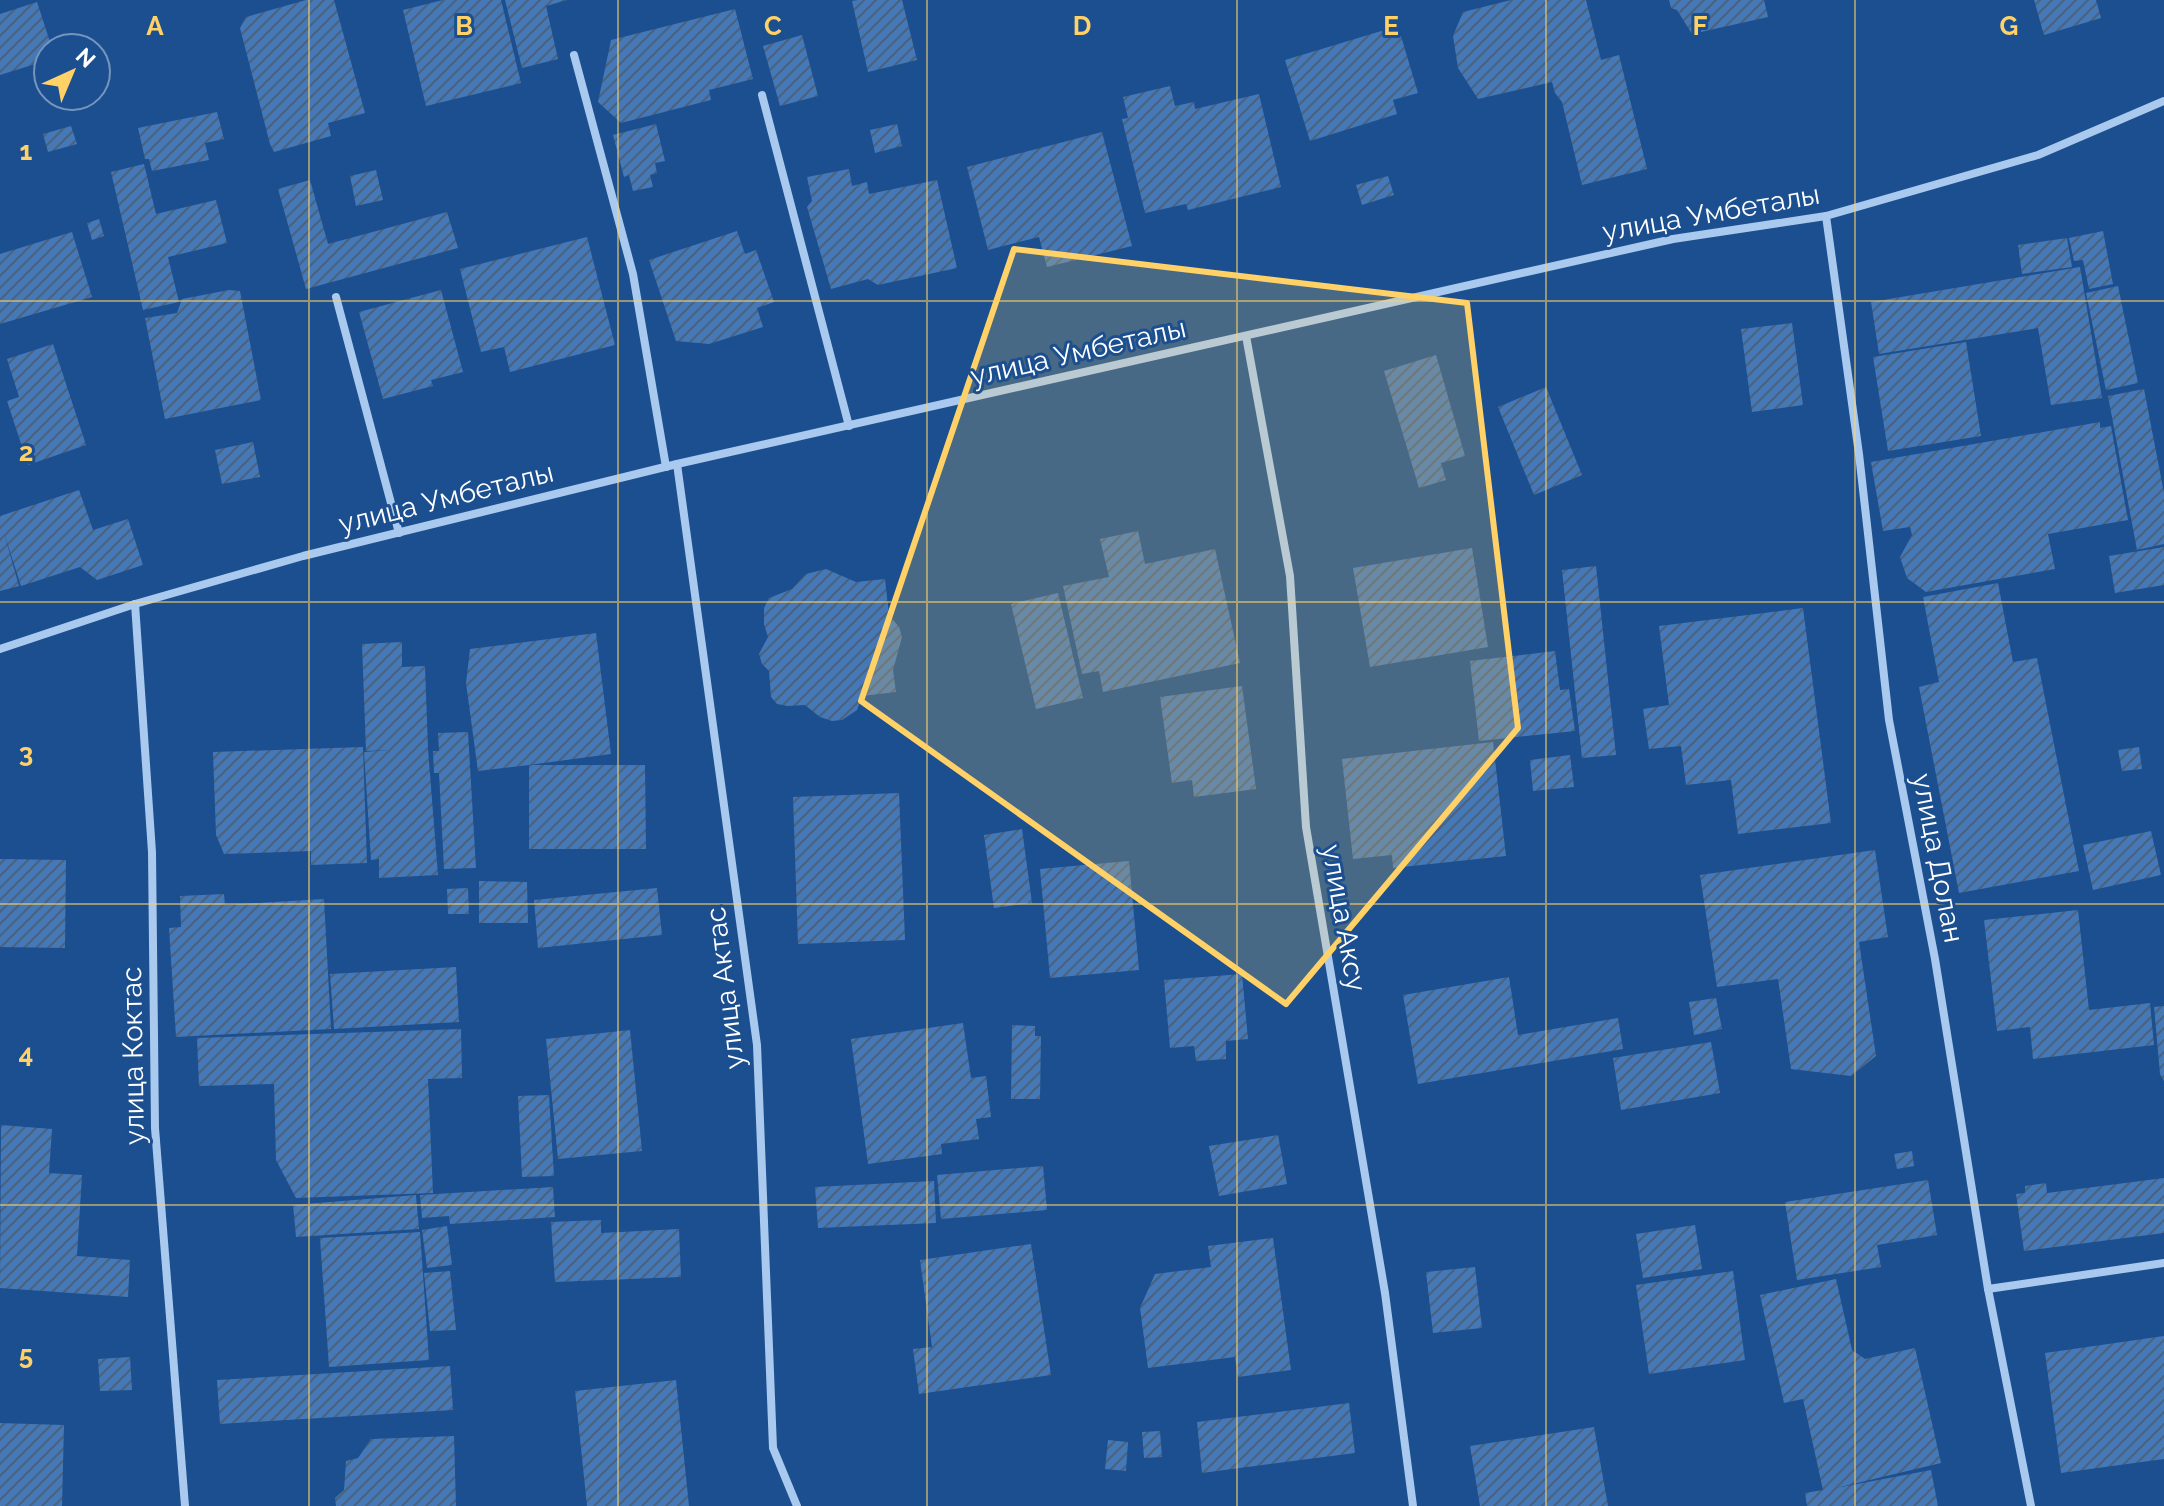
<svg xmlns="http://www.w3.org/2000/svg" width="2164" height="1506" viewBox="0 0 2164 1506" font-family="Raleway,sans-serif">
	<style>
		.building { fill: url(#building-hatch) }
		.lines { fill: none; stroke-linecap: round; stroke-linejoin: round }
		.minor { stroke: #a9c9ee; stroke-width: 8 }
		.marked { fill: #ffd166; fill-opacity: 0.2; stroke: #ffd166; stroke-width: 6; stroke-linejoin: round }
		.grid { fill: none; stroke: #ffd166; stroke-width: 2; stroke-opacity: 0.55 }
		.labels { text-anchor: middle; dominant-baseline: central; stroke-width: 6; stroke-linejoin: round; paint-order: stroke }
		.street-label { font-size: 28px; fill: #fff; stroke: #1b4f8f }
		.grid-label { font-size: 26px; text-anchor: middle; font-weight: bold; fill: #ffd166; stroke: #1b4f8f; stroke-width: 6; stroke-linejoin: round; paint-order: stroke }
	</style>
	<defs>
		<pattern id="building-hatch" width="6" height="6" patternUnits="userSpaceOnUse" patternTransform="scale(2)"><rect width="6" height="6" fill="#4478b7"/><path d="M-1 1l2-2M0 6l6-6M5 7l2-2" fill="none" stroke="#486282"/></pattern>
	</defs>
	<rect width="100%" height="100%" fill="#1b4f8f"/>
	<!-- building -->
	<g class="building">
		<path d="M306,0H334L365,113L328,123L331,136L274,152L270,144L240,28L246,17Z"/>
		<path d="M443,0H501L521,83L426,106L403,10Z"/>
		<path d="M505,0H567L546,6L558,59L522,68Z"/>
		<path d="M858,0H902L917,60L868,72L852,1Z"/>
		<path d="M1511,0H1586L1601,60L1619,55L1647,169L1582,185L1562,102L1555,93L1552,82L1478,99L1458,68L1453,36L1463,12Z"/>
		<path d="M1669,0H1764L1768,17L1692,34L1677,10L1671,8Z"/>
		<path d="M2034,0H2096L2101,18L2044,35Z"/>
		<path d="M37,2L52,48H48V60L0,75V14Z"/>
		<path d="M735,9L753,79L709,90L711,100L621,123L598,102L611,40Z"/>
		<path d="M1398,26L1418,93L1393,100L1397,114L1310,141L1285,60Z"/>
		<path d="M802,35L818,96L780,106L763,46Z"/>
		<path d="M1170,86L1175,106L1194,102L1195,109L1259,94L1281,187L1188,210L1186,204L1145,213L1122,119L1128,118L1123,97Z"/>
		<path d="M217,112L224,139L205,143L209,160L152,171L149,159H145L138,128Z"/>
		<path d="M656,124L665,161L655,163L657,173L650,175L653,187L633,191L629,175L624,177L613,135Z"/>
		<path d="M897,124L902,146L875,153L870,130Z"/>
		<path d="M71,126L77,144L48,152L43,134Z"/>
		<path d="M1102,132L1132,246L1047,267L1039,237L988,250L967,167Z"/>
		<path d="M144,164L156,214L216,200L227,243L168,257L179,302L143,310L111,172Z"/>
		<path d="M849,169L852,186L867,182L869,194L937,180L957,268L878,285L868,279L831,289L807,207L812,201L807,177Z"/>
		<path d="M376,170L383,200L356,206L350,176Z"/>
		<path d="M1388,176L1394,195L1362,205L1356,185Z"/>
		<path d="M310,180L328,244L447,212L458,248L306,289L278,189Z"/>
		<path d="M99,219L104,236L92,240L87,223Z"/>
		<path d="M737,231L745,254L756,250L774,302L757,308L763,327L709,344L676,341L649,260Z"/>
		<path d="M2103,231L2113,284L2089,289L2083,260L2074,261L2069,238Z"/>
		<path d="M72,232L92,297L0,324V254Z"/>
		<path d="M587,237L615,345L510,372L504,347L481,352L460,269Z"/>
		<path d="M2067,238L2072,267L2022,274L2018,245Z"/>
		<path d="M2080,267L2102,398L2051,405L2038,328L1879,354L1871,302Z"/>
		<path d="M2118,286L2138,383L2106,390L2086,293Z"/>
		<path d="M229,290L240,291L261,400L165,419L145,318L177,313L182,299Z"/>
		<path d="M441,290L463,372L431,380L433,386L383,399L359,312Z"/>
		<path d="M1792,323L1803,405L1752,412L1741,329Z"/>
		<path d="M1966,342L1981,436L1888,451L1873,357Z"/>
		<path d="M53,344L86,445L28,465L7,401L19,397L7,359Z"/>
		<path d="M1436,355L1465,456L1441,463L1446,480L1419,488L1384,371Z"/>
		<path d="M1546,387L1582,475L1534,495L1498,407Z"/>
		<path d="M2144,389L2164,493V544L2137,550L2108,396Z"/>
		<path d="M2100,422V428L2111,426L2128,520L2048,534L2055,569L1926,592L1907,578L1900,557L1912,535L1910,527L1883,531L1871,462Z"/>
		<path d="M253,442L260,477L222,484L215,450Z"/>
		<path d="M79,490L93,530L128,519L143,565L97,580L80,567L21,586L4,533L19,586L0,591V516Z"/>
		<path d="M1138,531L1145,564L1215,549L1240,663L1103,692L1099,671L1082,674L1063,586L1109,577L1100,539Z"/>
		<path d="M2164,547V585L2115,593L2109,556Z"/>
		<path d="M1472,548L1488,647L1370,667L1353,568Z"/>
		<path d="M1596,566L1616,755L1582,758L1562,570Z"/>
		<path d="M826,569L856,582L885,579L889,615L899,627L902,637L893,670L896,692L862,696L857,710L842,720L832,721L820,717L805,705L788,706L777,704L771,697L769,671L762,664L759,654L768,637L764,624V608L769,598L792,589L806,574Z"/>
		<path d="M1998,583L2013,662L2037,658L2079,871L1959,893L1919,687L1939,682L1923,597Z"/>
		<path d="M1058,593L1083,698L1036,709L1011,604Z"/>
		<path d="M1803,608L1831,823L1738,834L1731,780L1686,785L1681,746L1649,749L1643,709L1669,705L1659,626Z"/>
		<path d="M596,633L611,754L529,765H645L646,849H529V765L478,771L466,683L470,649Z"/>
		<path d="M402,642V667L425,666L428,749L438,875L379,878V859L371,860L364,752L389,750L366,751L362,644Z"/>
		<path d="M1555,651L1560,690L1569,689L1575,731L1479,741L1470,661Z"/>
		<path d="M1242,686L1256,789L1194,797L1192,780L1172,783L1160,697Z"/>
		<path d="M468,732L476,868L444,869L439,773H434L433,751H439L438,733Z"/>
		<path d="M1493,742L1506,856L1393,868L1392,855L1353,859L1342,759Z"/>
		<path d="M363,747L367,863L311,865V851L224,854L216,835L213,752Z"/>
		<path d="M2139,747L2142,769L2122,771L2118,750Z"/>
		<path d="M1570,755L1574,787L1533,791L1530,760Z"/>
		<path d="M899,793L905,940L798,944L793,797Z"/>
		<path d="M1022,829L1032,903L994,908L984,835Z"/>
		<path d="M2151,831L2161,875L2093,890L2083,845Z"/>
		<path d="M1875,850L1888,937L1859,942L1876,1056L1851,1076L1791,1069L1778,979L1717,987L1700,875Z"/>
		<path d="M0,859L66,860L65,948L0,947Z"/>
		<path d="M1129,861L1139,970L1050,978L1040,869Z"/>
		<path d="M479,881L527,882L528,923H479Z"/>
		<path d="M468,888L469,914H448L447,889Z"/>
		<path d="M657,888L662,935L538,948L534,900Z"/>
		<path d="M224,894L225,905L324,899L331,1029L176,1037L169,928L181,927L180,896Z"/>
		<path d="M2078,910L2089,1010L2150,1003L2154,1045L2033,1059L2030,1027L1997,1031L1984,920Z"/>
		<path d="M456,967L459,1022L334,1029L330,974Z"/>
		<path d="M1242,974L1248,1039L1226,1041V1059L1196,1061L1194,1046L1170,1048L1164,980Z"/>
		<path d="M1509,977L1518,1035L1618,1018L1623,1049L1418,1084L1403,995Z"/>
		<path d="M1716,998L1722,1029L1694,1035L1689,1002Z"/>
		<path d="M2164,1006V1081L2160,1074L2154,1007Z"/>
		<path d="M963,1023L971,1078L986,1076L991,1117L976,1119L979,1139L941,1144L942,1154L868,1164L851,1039Z"/>
		<path d="M1012,1025L1035,1026V1036H1041L1040,1099H1011Z"/>
		<path d="M461,1029L462,1078L428,1079L433,1193L296,1198L276,1160L274,1084L199,1086L197,1038Z"/>
		<path d="M630,1030L642,1151L558,1159L546,1039Z"/>
		<path d="M1711,1042L1720,1093L1621,1110L1613,1058Z"/>
		<path d="M549,1095L554,1176L522,1177L518,1096Z"/>
		<path d="M1,1125L52,1129L49,1173L82,1175L77,1256L130,1260L128,1297L0,1288Z"/>
		<path d="M1278,1135L1287,1184L1219,1196L1209,1146Z"/>
		<path d="M1912,1151L1914,1166L1897,1169L1894,1154Z"/>
		<path d="M1043,1166L1047,1210L941,1219L937,1175Z"/>
		<path d="M2164,1178V1233L2024,1251L2016,1194L2025,1193V1186L2046,1183L2047,1193Z"/>
		<path d="M1928,1180L1937,1235L1877,1245L1881,1267L1797,1280L1785,1202Z"/>
		<path d="M934,1181L936,1223L818,1228L815,1187Z"/>
		<path d="M553,1187L555,1217L450,1224L449,1216L422,1218L420,1195Z"/>
		<path d="M416,1195L419,1229L296,1237L293,1205Z"/>
		<path d="M601,1220V1233L679,1229L681,1277L555,1282L551,1222Z"/>
		<path d="M1695,1225L1702,1269L1643,1278L1636,1234Z"/>
		<path d="M447,1226L452,1265L427,1268L422,1230Z"/>
		<path d="M420,1232L429,1360L329,1367L320,1238Z"/>
		<path d="M1273,1238L1291,1370L1238,1377L1235,1357L1148,1368L1140,1308L1155,1274L1211,1267L1208,1246Z"/>
		<path d="M1031,1244L1051,1375L919,1394L913,1349L932,1347L920,1260Z"/>
		<path d="M1475,1267L1482,1328L1433,1333L1426,1272Z"/>
		<path d="M450,1271L456,1330L430,1331L424,1273Z"/>
		<path d="M1733,1271L1745,1360L1649,1374L1636,1285Z"/>
		<path d="M1836,1279L1852,1350L1865,1359L1915,1348L1941,1463L1836,1488L1931,1470L1938,1506H1807L1805,1493L1823,1490L1803,1399L1784,1403L1760,1295Z"/>
		<path d="M2164,1336V1459L2061,1473L2045,1353Z"/>
		<path d="M130,1357L132,1390L100,1391L98,1359Z"/>
		<path d="M450,1366L453,1410L220,1424L217,1380Z"/>
		<path d="M676,1380L689,1506H587L575,1391Z"/>
		<path d="M1349,1403L1355,1453L1202,1473L1197,1422Z"/>
		<path d="M0,1423L64,1425L62,1506H0Z"/>
		<path d="M1594,1427L1608,1506H1480L1470,1446Z"/>
		<path d="M1160,1431L1162,1457L1144,1458L1142,1432Z"/>
		<path d="M454,1436L456,1506H336L335,1498L344,1490L346,1461L358,1458L371,1439Z"/>
		<path d="M1108,1440L1128,1442L1126,1471L1105,1469Z"/>
	</g>
	<g class="lines">
		<!-- minor -->
		<g class="minor">
			<path d="M574,55L633,274L666,467"/>
			<path d="M762,95L849,426"/>
			<path d="M1826,216L1859,454L1889,720L1935,959L1988,1289L2031,1506"/>
			<path d="M336,297L399,533"/>
			<path d="M1246,336L1290,576L1306,827L1385,1293L1413,1506"/>
			<path d="M677,464L757,1045L773,1448L797,1506"/>
			<path d="M135,604L152,852L155,1128L185,1506"/>
			<path d="M0,649L135,604L303,556L677,464L1673,239L1826,216L2038,155L2164,101"/>
			<path d="M1988,1289L2164,1263"/>
		</g>
	</g>
	<!-- marked area -->
	<path class="marked" d="M1014,249L1467,303L1518,728L1286,1004L861,701Z"/>
	<!-- grid -->
	<path class="grid" d="M309,0V1506M618,0V1506M927,0V1506M1237,0V1506M1546,0V1506M1855,0V1506M0,301H2164M0,602H2164M0,904H2164M0,1205H2164"/>
	<g class="labels">
		<!-- street labels -->
		<g class="street-label">
			<text transform="translate(1711 213) rotate(-10)">улица Умбеталы</text>
			<text transform="translate(1078 352) rotate(-13)">улица Умбеталы</text>
			<text transform="translate(446 498) rotate(-14)">улица Умбеталы</text>
			<text transform="translate(1938 858) rotate(79)">улица Долан</text>
			<text transform="translate(1344 918) rotate(80)">улица Аксу</text>
			<text transform="translate(725 988) rotate(-97)">улица Актас</text>
			<text transform="translate(133 1056) rotate(-91)">улица Коктас</text>
		</g>
	</g>
	<g class="grid-label">
		<text x="155" y="35">A</text>
		<text x="464" y="35">B</text>
		<text x="773" y="35">C</text>
		<text x="1082" y="35">D</text>
		<text x="1391" y="35">E</text>
		<text x="1700" y="35">F</text>
		<text x="2009" y="35">G</text>
		<text x="26" y="160">1</text>
		<text x="26" y="461">2</text>
		<text x="26" y="762">3</text>
		<text x="26" y="1063">4</text>
		<text x="26" y="1364">5</text>
	</g>
	<!-- north arrow -->
	<g transform="translate(72 72) rotate(44)"><circle r="38" fill="#1b4f8f" stroke="#7695bc" stroke-width="2"/>
	<path d="M0-6L14 30L0 20L-14 30Z" fill="#ffd166"/>
	<text y="-12" font-size="22" font-weight="bold" text-anchor="middle" fill="#ffffff">N</text>
	</g>
</svg>
